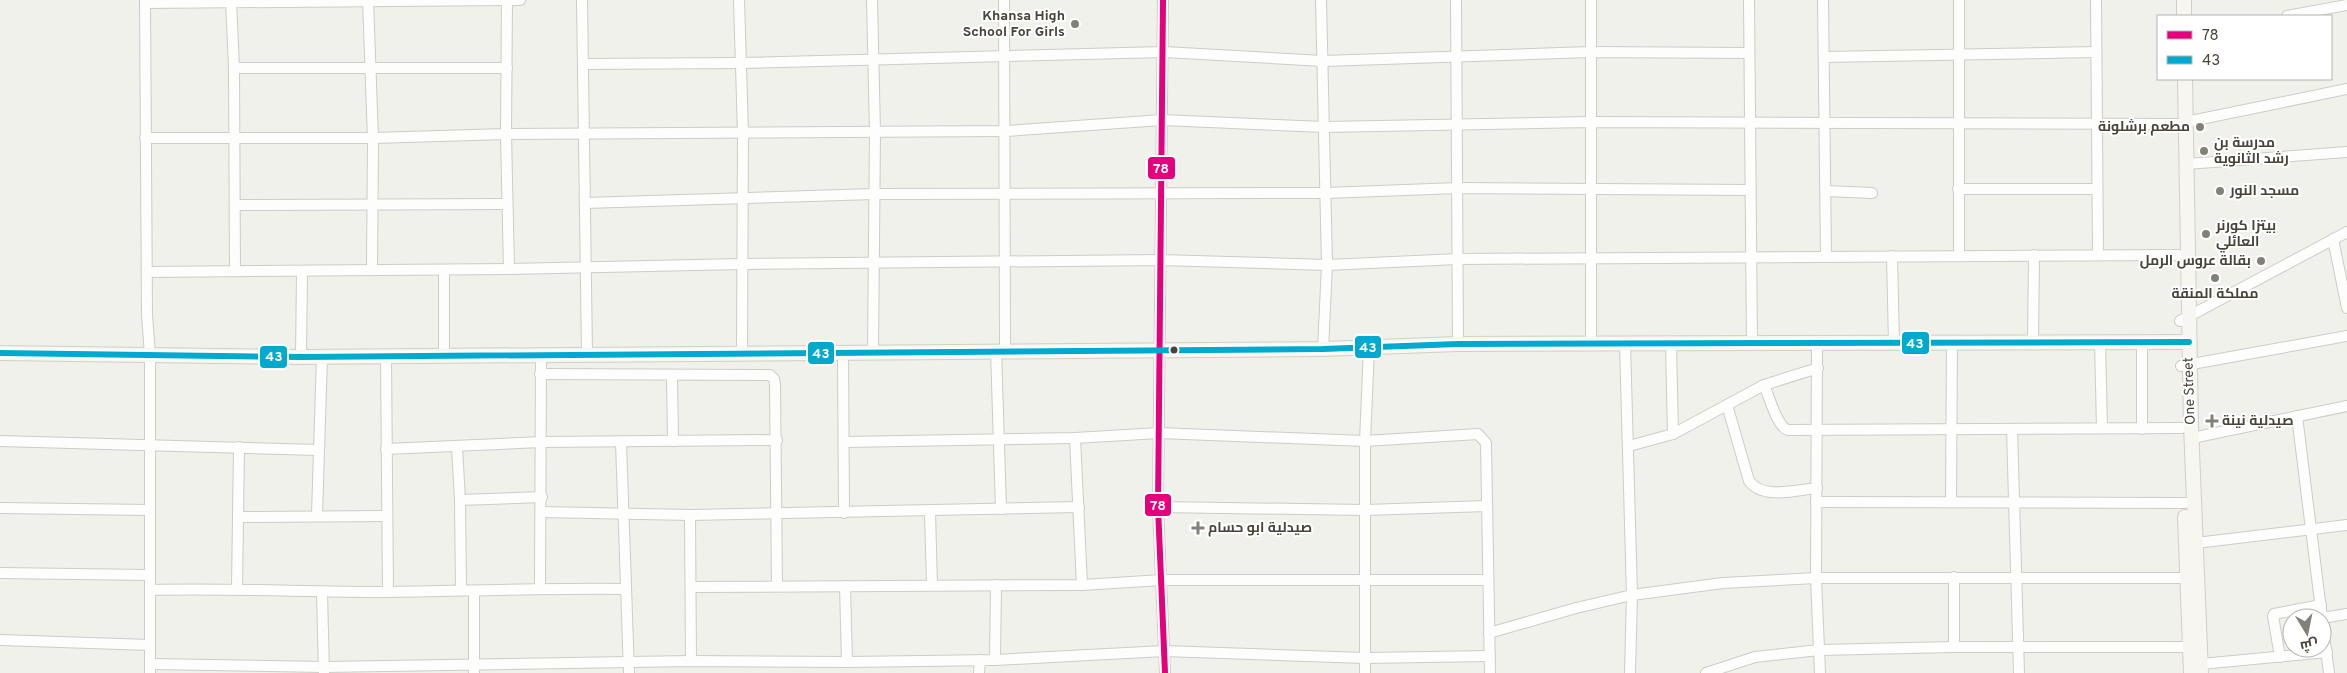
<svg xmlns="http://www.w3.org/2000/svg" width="2347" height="673" viewBox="0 0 2347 673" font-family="Overpass,Cairo,sans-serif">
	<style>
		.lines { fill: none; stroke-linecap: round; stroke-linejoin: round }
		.street-casing { stroke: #cdccc7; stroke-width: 12 }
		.secondary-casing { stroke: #d0d0c3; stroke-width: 16 }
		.street { stroke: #fdfdfc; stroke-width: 10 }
		.secondary { stroke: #f7f6f0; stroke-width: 14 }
		.bus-1-casing { stroke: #fff; stroke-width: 10 }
		.bus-2-casing { stroke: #fff; stroke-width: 10 }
		.bus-1 { stroke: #e5007d; stroke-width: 6 }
		.bus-2 { stroke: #00a9ce; stroke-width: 6 }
		.poi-dot { fill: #838177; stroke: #fff; stroke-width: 2 }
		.bus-dot { fill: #484438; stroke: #fff; stroke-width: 2 }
		.labels { text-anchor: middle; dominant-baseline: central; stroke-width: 4; stroke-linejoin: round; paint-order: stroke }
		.poi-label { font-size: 14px; font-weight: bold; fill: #484438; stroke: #fff; text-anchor: start }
		.street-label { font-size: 14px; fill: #484438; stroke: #fff }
		.line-badge { stroke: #fff; stroke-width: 2 }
		.badge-label { font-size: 14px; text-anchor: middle; font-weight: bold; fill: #fff }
	</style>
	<rect width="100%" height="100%" fill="#f1f1ec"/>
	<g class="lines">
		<!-- street casing -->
		<g class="street-casing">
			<g id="street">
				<path d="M145,0L147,315L150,355V673"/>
				<path d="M231,0L234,68L235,270"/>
				<path d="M368,0L373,138L372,270"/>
				<path d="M507,0L506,134L509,269"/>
				<path d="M582,0L587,354"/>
				<path d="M739,0L743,133L742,353"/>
				<path d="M872,0L875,132L873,352"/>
				<path d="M1004,0L1005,350"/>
				<path d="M1163,0L1158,507L1165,673"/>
				<path d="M1321,0L1327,265L1323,349"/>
				<path d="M1456,0L1458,344"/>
				<path d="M1591,0V344"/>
				<path d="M1749,0L1752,344"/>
				<path d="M1823,0L1826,257"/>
				<path d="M2096,0L2098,254"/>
				<path d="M145,3L520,0"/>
				<path d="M2287,16L2347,5"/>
				<path d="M1824,57L2096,52"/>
				<path d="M583,64L741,63L1164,52L1323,61L1590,52L1749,53"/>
				<path d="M234,68H507"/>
				<path d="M2186,122L2347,89"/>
				<path d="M145,138H373L506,134L1006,131L1162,120L1325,127L1590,122L2177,124"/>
				<path d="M2186,164L2347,152"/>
				<path d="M1958,189H2097"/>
				<path d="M1826,191L1872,193"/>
				<path d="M585,203L874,194L1326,193L1458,188L1749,190"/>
				<path d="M236,205L507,204"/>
				<path d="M2333,239L2347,308"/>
				<path d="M1959,255V0"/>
				<path d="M1892,256L1894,343"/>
				<path d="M147,272L509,269L742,264L1161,260L1327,265L1458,259L2178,255"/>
				<path d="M2180,321L2347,232"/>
				<path d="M2100,341L2102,428"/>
				<path d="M2033,342L2034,255"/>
				<path d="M2142,342V429"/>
				<path d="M1817,343L1816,578L1820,673"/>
				<path d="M1625,344L1632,595L1630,673"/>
				<path d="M1671,344L1673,434"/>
				<path d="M996,350L1001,509"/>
				<path d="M843,353L844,513"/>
				<path d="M444,354V270"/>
				<path d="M386,356L388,592"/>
				<path d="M301,357L302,271"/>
				<path d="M2181,366L2347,336"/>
				<path d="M540,374L770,375L774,379L775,385L777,586"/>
				<path d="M672,376L673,441"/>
				<path d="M1764,385C1769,396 1777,427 1788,430L2182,428"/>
				<path d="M1727,405L1749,481C1763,500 1796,490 1817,488"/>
				<path d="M2297,416L2322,618"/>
				<path d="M2012,429L2019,673"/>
				<path d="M1075,438L1082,585"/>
				<path d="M2192,438L2347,406"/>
				<path d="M0,441L319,450"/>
				<path d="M621,442L629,673"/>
				<path d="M844,442L1075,438L1159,433L1365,441L1478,434L1486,443L1490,673"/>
				<path d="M1629,446L1673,434L1764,385L1818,368"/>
				<path d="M457,447L460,500L461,590"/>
				<path d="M386,449L541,442L777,440"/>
				<path d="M460,500L542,497"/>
				<path d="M1951,501L1952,342"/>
				<path d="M1816,502L2185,503"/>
				<path d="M1158,507L1365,510L1487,506"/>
				<path d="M0,508L149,510"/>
				<path d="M541,512L690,515L1079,507"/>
				<path d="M930,512L932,585"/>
				<path d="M317,515L322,356"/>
				<path d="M690,515L691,661"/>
				<path d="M239,517L386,516"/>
				<path d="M2196,543L2347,525"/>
				<path d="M0,573L150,575"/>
				<path d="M845,586L847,662"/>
				<path d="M691,587L1082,585L1162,580H1488"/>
				<path d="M237,588L239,447"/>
				<path d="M540,588L541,355"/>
				<path d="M150,590C228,588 306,592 384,592C465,591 545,588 626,589"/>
				<path d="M322,592L324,673"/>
				<path d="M2322,618L2347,614"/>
				<path d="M2322,620L2329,673"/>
				<path d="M1489,633L1576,608L1632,595L1723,583L1816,578H2188"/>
				<path d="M0,640L150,645"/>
				<path d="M1954,647V577"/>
				<path d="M2280,657L2273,616L2274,614L2321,605"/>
				<path d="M995,660L996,585"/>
				<path d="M150,664L324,667L691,661L847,662L995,660L1164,651L1365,658L1490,656"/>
				<path d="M2201,664L2327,652"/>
				<path d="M474,673V591"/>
				<path d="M979,673L980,660"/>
				<path d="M1365,673V441L1369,348"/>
				<path d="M1706,673L1755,657L1819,650L1954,647H2190"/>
			</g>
		</g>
		<!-- secondary casing -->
		<g class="secondary-casing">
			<g id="secondary">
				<path d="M2184,0V16"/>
				<path d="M2185,79L2191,426L2201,673"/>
				<path d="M0,353L301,357L1323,349L1458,344L2189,342"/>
				<path d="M2185,517L2191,673"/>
			</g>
		</g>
		<!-- street -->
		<use href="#street" class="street"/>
		<!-- secondary -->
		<use href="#secondary" class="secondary"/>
		<!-- bus-1 casing -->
		<g class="bus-1-casing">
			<path id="bus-1" d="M1163,0L1158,507L1165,673"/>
		</g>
		<!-- bus-2 casing -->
		<g class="bus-2-casing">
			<path id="bus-2" d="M0,353L301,357L1323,349L1458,344L2189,342"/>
		</g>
		<!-- bus-1 -->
		<use href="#bus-1" class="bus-1"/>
		<!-- bus-2 -->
		<use href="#bus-2" class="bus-2"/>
	</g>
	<!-- markers -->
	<g class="poi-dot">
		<circle cx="1075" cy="24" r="5"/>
		<circle cx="2200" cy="127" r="5"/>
		<circle cx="2204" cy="151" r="5"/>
		<circle cx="2220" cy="191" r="5"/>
		<circle cx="2206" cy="234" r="5"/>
		<circle cx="2261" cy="261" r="5"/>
		<circle cx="2215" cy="278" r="5"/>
		<path d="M2209.5 413.5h5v5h5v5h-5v5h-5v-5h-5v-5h5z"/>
		<path d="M1195.5 520.5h5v5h5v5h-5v5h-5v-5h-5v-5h5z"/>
	</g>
	<circle class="bus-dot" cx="1174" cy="350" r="4.5"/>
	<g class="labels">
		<!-- poi labels -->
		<g class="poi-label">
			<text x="1065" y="16" text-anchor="end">Khansa High<tspan x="1065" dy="16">School For Girls</tspan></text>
			<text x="2190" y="127" text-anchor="end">مطعم برشلونة</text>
			<text x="2214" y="143">مدرسة بن<tspan x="2214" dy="16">رشد الثانوية</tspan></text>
			<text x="2230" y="191">مسجد النور</text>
			<text x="2216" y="226">بيتزا كورنر<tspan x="2216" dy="16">العائلي</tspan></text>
			<text x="2251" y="261" text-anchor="end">بقالة عروس الرمل</text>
			<text x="2215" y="294" text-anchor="middle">مملكة المنقة</text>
			<text x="2222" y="421">صيدلية نينة</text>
			<text x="1208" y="528">صيدلية ابو حسام</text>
		</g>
		<!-- street labels -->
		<g class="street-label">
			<text transform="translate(2190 391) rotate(-92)">One Street</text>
		</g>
	</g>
	<g class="line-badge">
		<rect x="1147" y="156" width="29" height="24" rx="5" fill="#e5007d"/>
		<rect x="1901" y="331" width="29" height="24" rx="5" fill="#00a9ce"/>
		<rect x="1354" y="335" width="28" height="24" rx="5" fill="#00a9ce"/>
		<rect x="807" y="341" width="28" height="24" rx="5" fill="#00a9ce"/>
		<rect x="259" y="345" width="29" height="24" rx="5" fill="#00a9ce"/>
		<rect x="1144" y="493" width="28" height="24" rx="5" fill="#e5007d"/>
	</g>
	<g class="badge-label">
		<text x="1161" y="173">78</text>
		<text x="1915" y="348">43</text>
		<text x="1368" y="352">43</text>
		<text x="821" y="358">43</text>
		<text x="274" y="361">43</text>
		<text x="1158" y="510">78</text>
	</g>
	<!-- legend -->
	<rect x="2157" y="15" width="175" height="65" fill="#ffffff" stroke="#b6b4af"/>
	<rect x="2167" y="31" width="25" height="8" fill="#e5007d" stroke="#b6b4af"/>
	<text x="2202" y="40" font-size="15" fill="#484438">78</text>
	<rect x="2167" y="56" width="25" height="8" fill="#00a9ce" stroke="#b6b4af"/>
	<text x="2202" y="65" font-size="15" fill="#484438">43</text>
	<!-- north arrow -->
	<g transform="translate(2307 633) rotate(170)"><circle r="24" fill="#ffffff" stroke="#b6b4af"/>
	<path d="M0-4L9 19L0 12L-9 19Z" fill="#838177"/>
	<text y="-8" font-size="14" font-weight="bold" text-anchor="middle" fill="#484438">ش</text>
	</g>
</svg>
